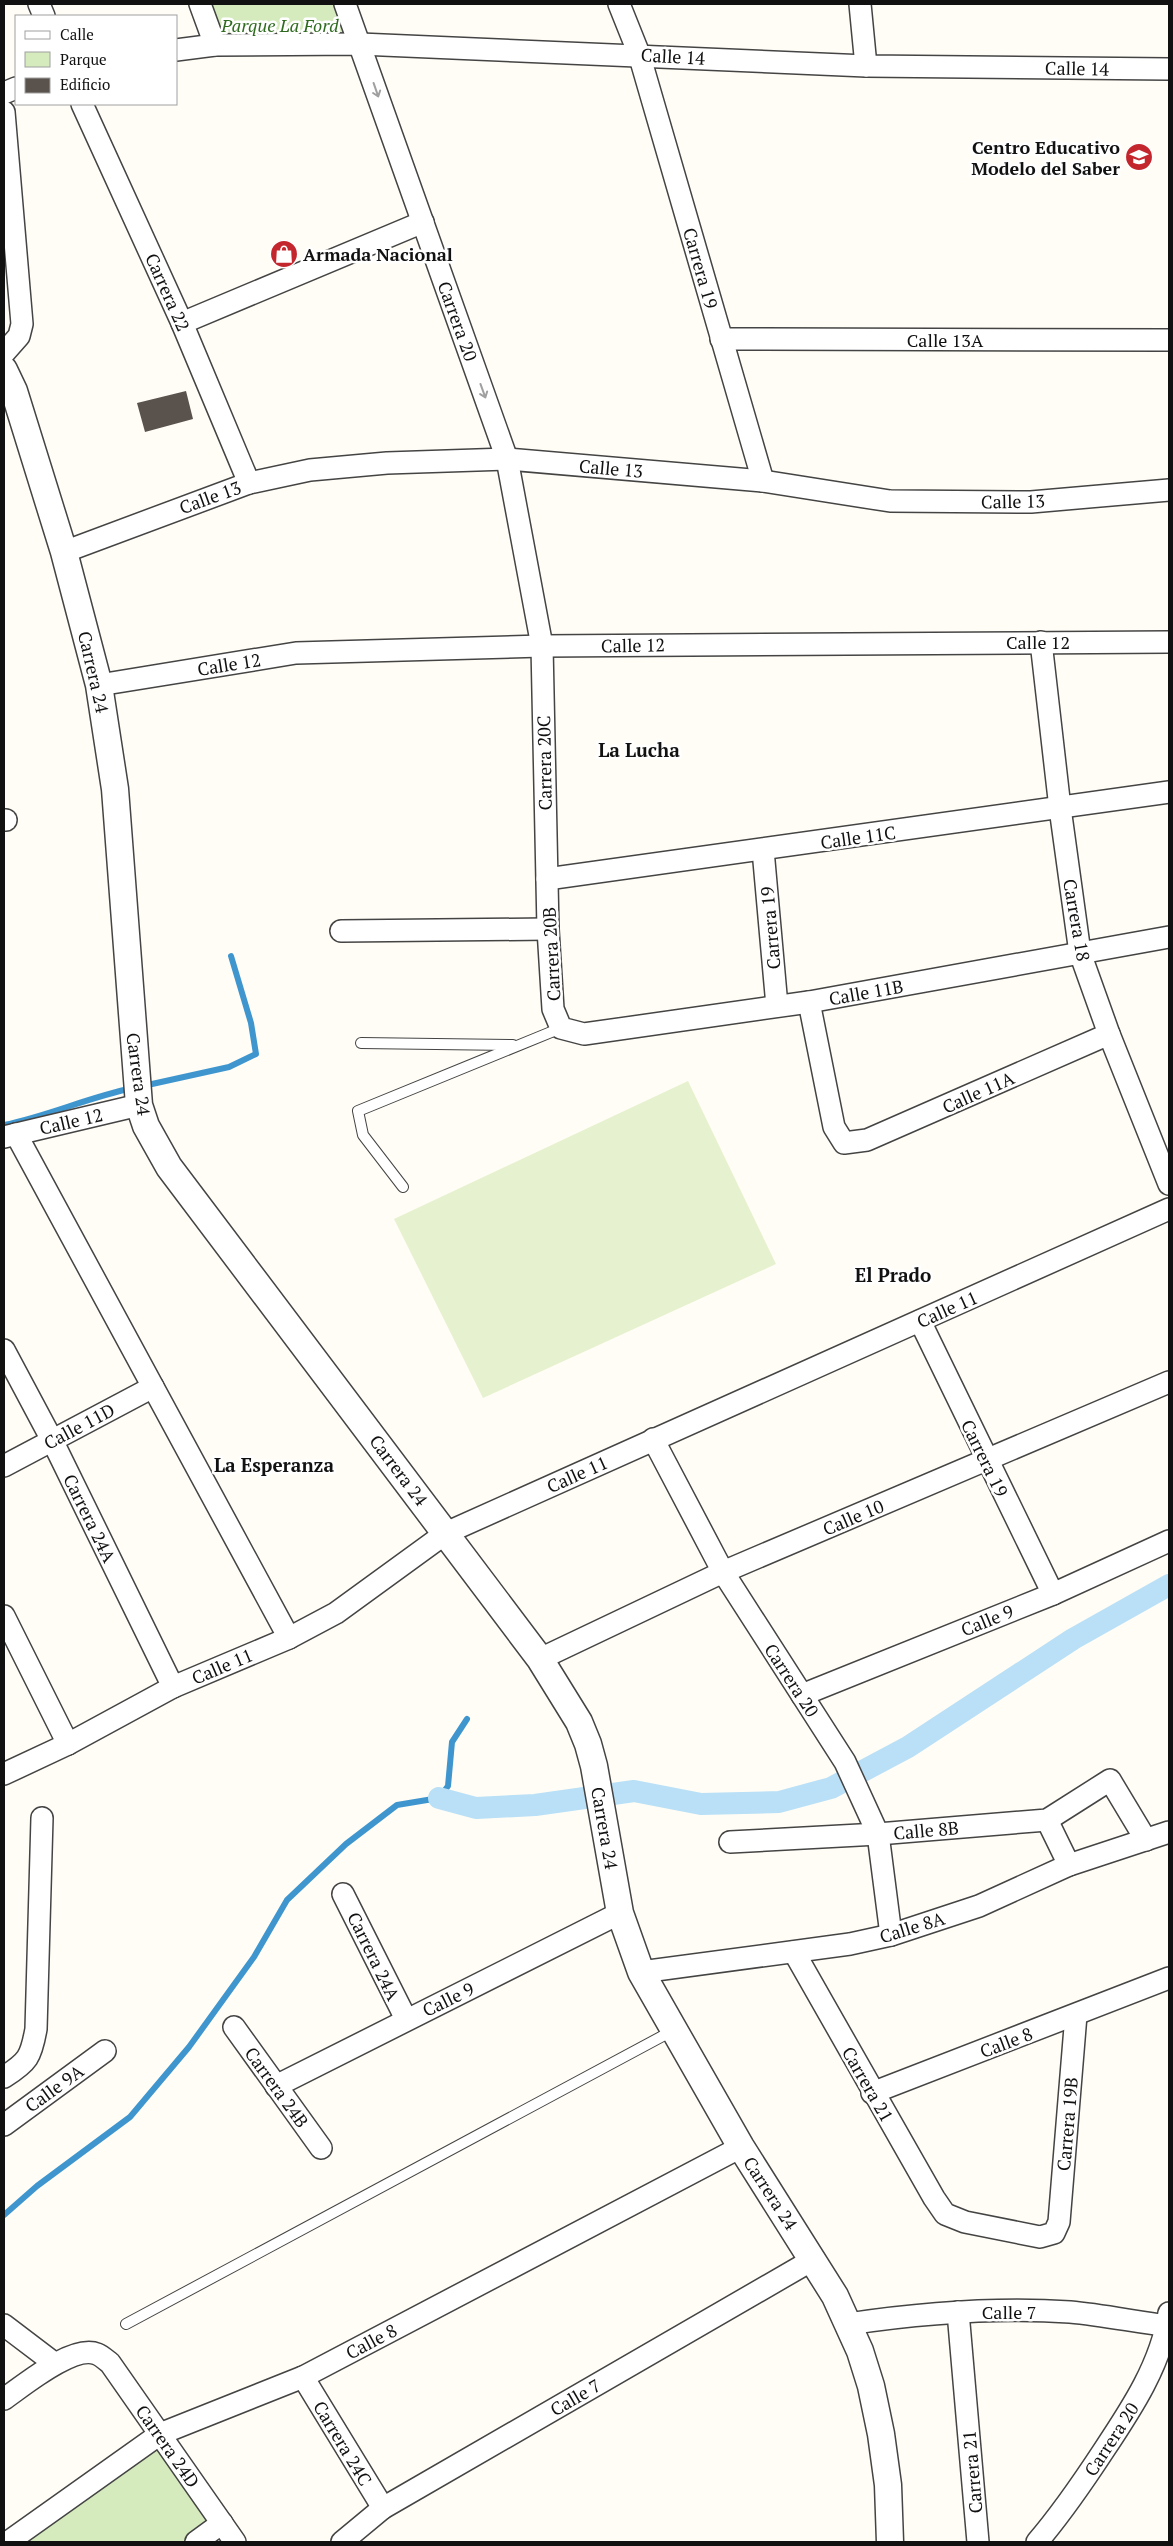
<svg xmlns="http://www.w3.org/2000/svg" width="1173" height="2546" viewBox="0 0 1173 2546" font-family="'PT Serif',serif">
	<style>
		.green { fill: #d5ebbd }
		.pitch { fill: #e6f2cf }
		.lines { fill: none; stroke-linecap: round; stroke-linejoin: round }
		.stream { stroke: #3f96cf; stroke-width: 6 }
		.canal { stroke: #b9e0f7; stroke-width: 22 }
		.building { fill: #5a524d }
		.service-casing { stroke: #444; stroke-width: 12 }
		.minor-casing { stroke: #444; stroke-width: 24 }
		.tertiary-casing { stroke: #444; stroke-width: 29 }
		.service { stroke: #fff; stroke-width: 10 }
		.minor { stroke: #fff; stroke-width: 21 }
		.tertiary { stroke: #fff; stroke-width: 26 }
		.oneway { stroke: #a0a0a0 }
		.labels { text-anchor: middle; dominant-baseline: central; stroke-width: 5; stroke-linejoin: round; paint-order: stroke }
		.park-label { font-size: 18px; font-style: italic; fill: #2f6b1f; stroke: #fff }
		.street-label { font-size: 18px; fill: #111; stroke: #fff }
		.poi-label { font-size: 18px; font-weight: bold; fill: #111; stroke: #fff; text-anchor: end }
		.neighbourhood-label { font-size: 19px; font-weight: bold; fill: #111; stroke: #fff }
	</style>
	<rect width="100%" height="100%" fill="#fffdf5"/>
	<!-- green -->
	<g class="green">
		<path d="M200,4H345L360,44L215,45Z"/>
		<path d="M160,2434L222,2523L196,2542H8Z"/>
	</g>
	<!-- pitch -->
	<path class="pitch" d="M688,1081L776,1264L483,1398L394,1219Z"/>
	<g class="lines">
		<!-- stream -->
		<g class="stream">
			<path d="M143,1086L229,1067L256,1054L251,1023L231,956"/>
			<path d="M4,1125C48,1116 89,1097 133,1088"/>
			<path d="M4,2215L37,2186L130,2117L189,2047L254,1957L287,1900L346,1844L397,1805L439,1798L448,1786L452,1742L467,1719"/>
		</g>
		<!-- canal -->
		<path class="canal" d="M439,1798L476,1808L535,1805L634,1791L701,1804L779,1802L831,1788L908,1747L1073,1639L1169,1585"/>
	</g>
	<!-- building -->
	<path class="building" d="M186,391L193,419L145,432L137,403Z"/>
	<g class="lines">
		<!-- service casing -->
		<g class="service-casing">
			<g id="service">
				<path d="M361,1043L513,1045"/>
				<path d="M403,1187L363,1135L358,1111L561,1028"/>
				<path d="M126,2324L672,2031"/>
			</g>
		</g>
		<!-- minor casing -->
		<g class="minor-casing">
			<g id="minor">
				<path d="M39,4L44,16"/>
				<path d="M200,4L215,45"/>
				<path d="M345,4L507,459L542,646L548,929L553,1009L561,1028L584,1034L809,1002L1169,937"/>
				<path d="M619,4L639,54L763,481"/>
				<path d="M860,4L866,66"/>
				<path d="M176,50L215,45L360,44L866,66L1169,69"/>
				<path d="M4,93L16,88"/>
				<path d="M82,104L182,323L249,483"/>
				<path d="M4,112L22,324L19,336L4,353"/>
				<path d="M182,323L423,222"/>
				<path d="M721,339L1169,340"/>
				<path d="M64,552L249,483L310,470L387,463L507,459L763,481L890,501L1031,502L1169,490"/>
				<path d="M1041,642L1060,808L1080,953L1109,1034L1169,1184"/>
				<path d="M99,685L296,653L542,646L1169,642"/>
				<path d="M4,820H6"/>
				<path d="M763,850L777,1006"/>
				<path d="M547,879L1169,792"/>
				<path d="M341,931L548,929"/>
				<path d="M809,1002L834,1127L844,1143L867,1140L1109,1034"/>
				<path d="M16,1134L289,1638"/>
				<path d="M4,1137L139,1105"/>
				<path d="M920,1321L1053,1594"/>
				<path d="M4,1350L52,1440L173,1687"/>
				<path d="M653,1439L723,1572L845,1762L878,1834L891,1935"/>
				<path d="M4,1466L153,1387"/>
				<path d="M4,1616L68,1744"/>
				<path d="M540,1659L723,1572L1169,1382"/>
				<path d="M802,1695L1053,1594L1169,1541"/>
				<path d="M4,1774L68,1744L173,1687L289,1638L336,1613L446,1533L1169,1209"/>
				<path d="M1047,1820L1069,1865"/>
				<path d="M730,1842L878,1834L1047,1820L1110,1780L1146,1840"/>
				<path d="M343,1894L406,2019"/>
				<path d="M794,1952L934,2198L945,2214L965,2222L1040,2237L1054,2233L1059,2222L1076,2015"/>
				<path d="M641,1972L850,1944L891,1935L979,1906L1069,1865L1169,1832"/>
				<path d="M234,2027L321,2148"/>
				<path d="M4,2077C28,2062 31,2057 36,2029L42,1818"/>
				<path d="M276,2086L620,1913"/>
				<path d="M872,2093L1169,1978"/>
				<path d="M4,2125L105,2051"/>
				<path d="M958,2312L978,2542"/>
				<path d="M848,2324C922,2313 996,2307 1070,2312C1103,2315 1136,2322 1169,2326"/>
				<path d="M4,2325L54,2363"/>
				<path d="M303,2377L383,2508"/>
				<path d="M4,2399C23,2386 73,2344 97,2354C102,2356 106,2360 110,2363L235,2542"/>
				<path d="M8,2542L160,2434L303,2377L741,2147"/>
				<path d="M196,2542L222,2523"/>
				<path d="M342,2542L383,2508L814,2259"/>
				<path d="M1037,2542C1062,2513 1083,2482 1104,2450C1132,2408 1161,2364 1169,2313"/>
			</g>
		</g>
		<!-- tertiary casing -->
		<g class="tertiary-casing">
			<path id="tertiary" d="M4,370L14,391L64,552L99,685L115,789L139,1105L146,1126L169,1167L540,1659L579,1722L588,1744L594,1766L620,1913L641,1972L741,2147L835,2296L860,2351L871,2386L881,2434L888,2485L890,2542"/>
		</g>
		<!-- service -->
		<use href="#service" class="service"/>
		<!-- minor -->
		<use href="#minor" class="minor"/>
		<!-- tertiary -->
		<use href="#tertiary" class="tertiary"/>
	</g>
	<!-- one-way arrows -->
	<defs><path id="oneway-shaft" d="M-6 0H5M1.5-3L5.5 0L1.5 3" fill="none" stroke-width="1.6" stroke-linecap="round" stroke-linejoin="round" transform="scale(1.25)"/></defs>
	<g class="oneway">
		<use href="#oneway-shaft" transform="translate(376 90) rotate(71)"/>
		<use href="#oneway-shaft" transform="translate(483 391) rotate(70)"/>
	</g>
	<!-- icons -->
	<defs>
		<g id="school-disc" transform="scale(1.4375)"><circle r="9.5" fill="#c4262e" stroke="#fff"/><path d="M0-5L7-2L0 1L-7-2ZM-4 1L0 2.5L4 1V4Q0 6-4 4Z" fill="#fff"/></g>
		<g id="shop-disc" transform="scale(1.4375)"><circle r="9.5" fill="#c4262e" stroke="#fff"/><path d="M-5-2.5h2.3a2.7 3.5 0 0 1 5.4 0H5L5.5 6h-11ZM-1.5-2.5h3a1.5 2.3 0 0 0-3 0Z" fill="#fff"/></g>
	</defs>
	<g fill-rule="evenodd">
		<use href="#school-disc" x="1139" y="157"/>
		<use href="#shop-disc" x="284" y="254"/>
	</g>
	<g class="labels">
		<!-- park labels -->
		<g class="park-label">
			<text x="280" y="25">Parque La Ford</text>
		</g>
		<!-- street labels -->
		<g class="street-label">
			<text transform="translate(673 56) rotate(3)">Calle 14</text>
			<text transform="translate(1077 68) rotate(1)">Calle 14</text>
			<text transform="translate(701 268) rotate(74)">Carrera 19</text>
			<text transform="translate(168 292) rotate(66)">Carrera 22</text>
			<text transform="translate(458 321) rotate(70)">Carrera 20</text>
			<text x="945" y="340">Calle 13A</text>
			<text transform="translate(611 468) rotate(5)">Calle 13</text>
			<text transform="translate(210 497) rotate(-20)">Calle 13</text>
			<text transform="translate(1013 501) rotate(-1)">Calle 13</text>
			<text x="1038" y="642">Calle 12</text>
			<text transform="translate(633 645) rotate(-1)">Calle 12</text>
			<text transform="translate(229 664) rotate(-9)">Calle 12</text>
			<text transform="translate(94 672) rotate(77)">Carrera 24</text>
			<text transform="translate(544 763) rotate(-91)">Carrera 20C</text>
			<text transform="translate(858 837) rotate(-8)">Calle 11C</text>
			<text transform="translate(1077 920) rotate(80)">Carrera 18</text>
			<text transform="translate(770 928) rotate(-95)">Carrera 19</text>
			<text transform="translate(551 954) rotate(-93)">Carrera 20B</text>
			<text transform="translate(866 992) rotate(-10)">Calle 11B</text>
			<text transform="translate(139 1074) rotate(82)">Carrera 24</text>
			<text transform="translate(978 1092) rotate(-24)">Calle 11A</text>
			<text transform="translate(71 1121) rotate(-13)">Calle 12</text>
			<text transform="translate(947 1309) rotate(-24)">Calle 11</text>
			<text transform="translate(79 1426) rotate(-28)">Calle 11D</text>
			<text transform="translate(985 1458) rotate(64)">Carrera 19</text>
			<text transform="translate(399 1470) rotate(53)">Carrera 24</text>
			<text transform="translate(577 1474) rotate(-24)">Calle 11</text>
			<text transform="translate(853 1517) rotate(-23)">Calle 10</text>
			<text transform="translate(90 1518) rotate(64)">Carrera 24A</text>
			<text transform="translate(987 1620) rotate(-22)">Calle 9</text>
			<text transform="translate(222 1666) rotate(-23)">Calle 11</text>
			<text transform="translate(792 1680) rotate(57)">Carrera 20</text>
			<text transform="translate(605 1828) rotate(80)">Carrera 24</text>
			<text transform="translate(926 1830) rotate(-5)">Calle 8B</text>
			<text transform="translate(912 1927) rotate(-17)">Calle 8A</text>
			<text transform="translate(374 1956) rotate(64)">Carrera 24A</text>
			<text transform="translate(448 1999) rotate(-26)">Calle 9</text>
			<text transform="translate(1006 2042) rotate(-21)">Calle 8</text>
			<text transform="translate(868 2084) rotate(60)">Carrera 21</text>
			<text transform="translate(277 2087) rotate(54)">Carrera 24B</text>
			<text transform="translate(54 2088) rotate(-36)">Calle 9A</text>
			<text transform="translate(1067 2124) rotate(-85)">Carrera 19B</text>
			<text transform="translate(771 2193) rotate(57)">Carrera 24</text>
			<text x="1009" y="2312">Calle 7</text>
			<text transform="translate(371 2341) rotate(-28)">Calle 8</text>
			<text transform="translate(575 2397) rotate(-30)">Calle 7</text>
			<text transform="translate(1111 2439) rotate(-57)">Carrera 20</text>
			<text transform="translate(343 2443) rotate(59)">Carrera 24C</text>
			<text transform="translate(168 2446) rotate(55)">Carrera 24D</text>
			<text transform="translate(972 2472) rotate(-95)">Carrera 21</text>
		</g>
		<!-- poi labels -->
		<g class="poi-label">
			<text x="1120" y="147">Centro Educativo<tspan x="1120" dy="21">Modelo del Saber</tspan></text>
			<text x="303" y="254" text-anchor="start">Armada Nacional</text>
		</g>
		<!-- neighbourhood labels -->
		<g class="neighbourhood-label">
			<text x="639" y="749">La Lucha</text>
			<text x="893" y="1274">El Prado</text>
			<text x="274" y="1464">La Esperanza</text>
		</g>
	</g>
	<!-- border -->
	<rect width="1173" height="2546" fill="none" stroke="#111111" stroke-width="10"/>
	<!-- legend -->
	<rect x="15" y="15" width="162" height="90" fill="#ffffff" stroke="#a0a0a0"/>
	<rect x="25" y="31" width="25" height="8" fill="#ffffff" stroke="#a0a0a0"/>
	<text x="60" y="40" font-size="15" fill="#111111">Calle</text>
	<rect x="25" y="52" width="25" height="15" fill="#d5ebbd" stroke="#a0a0a0"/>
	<text x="60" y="65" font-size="15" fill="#111111">Parque</text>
	<rect x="25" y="78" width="25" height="15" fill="#5a524d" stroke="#a0a0a0"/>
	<text x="60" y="90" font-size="15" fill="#111111">Edificio</text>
</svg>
